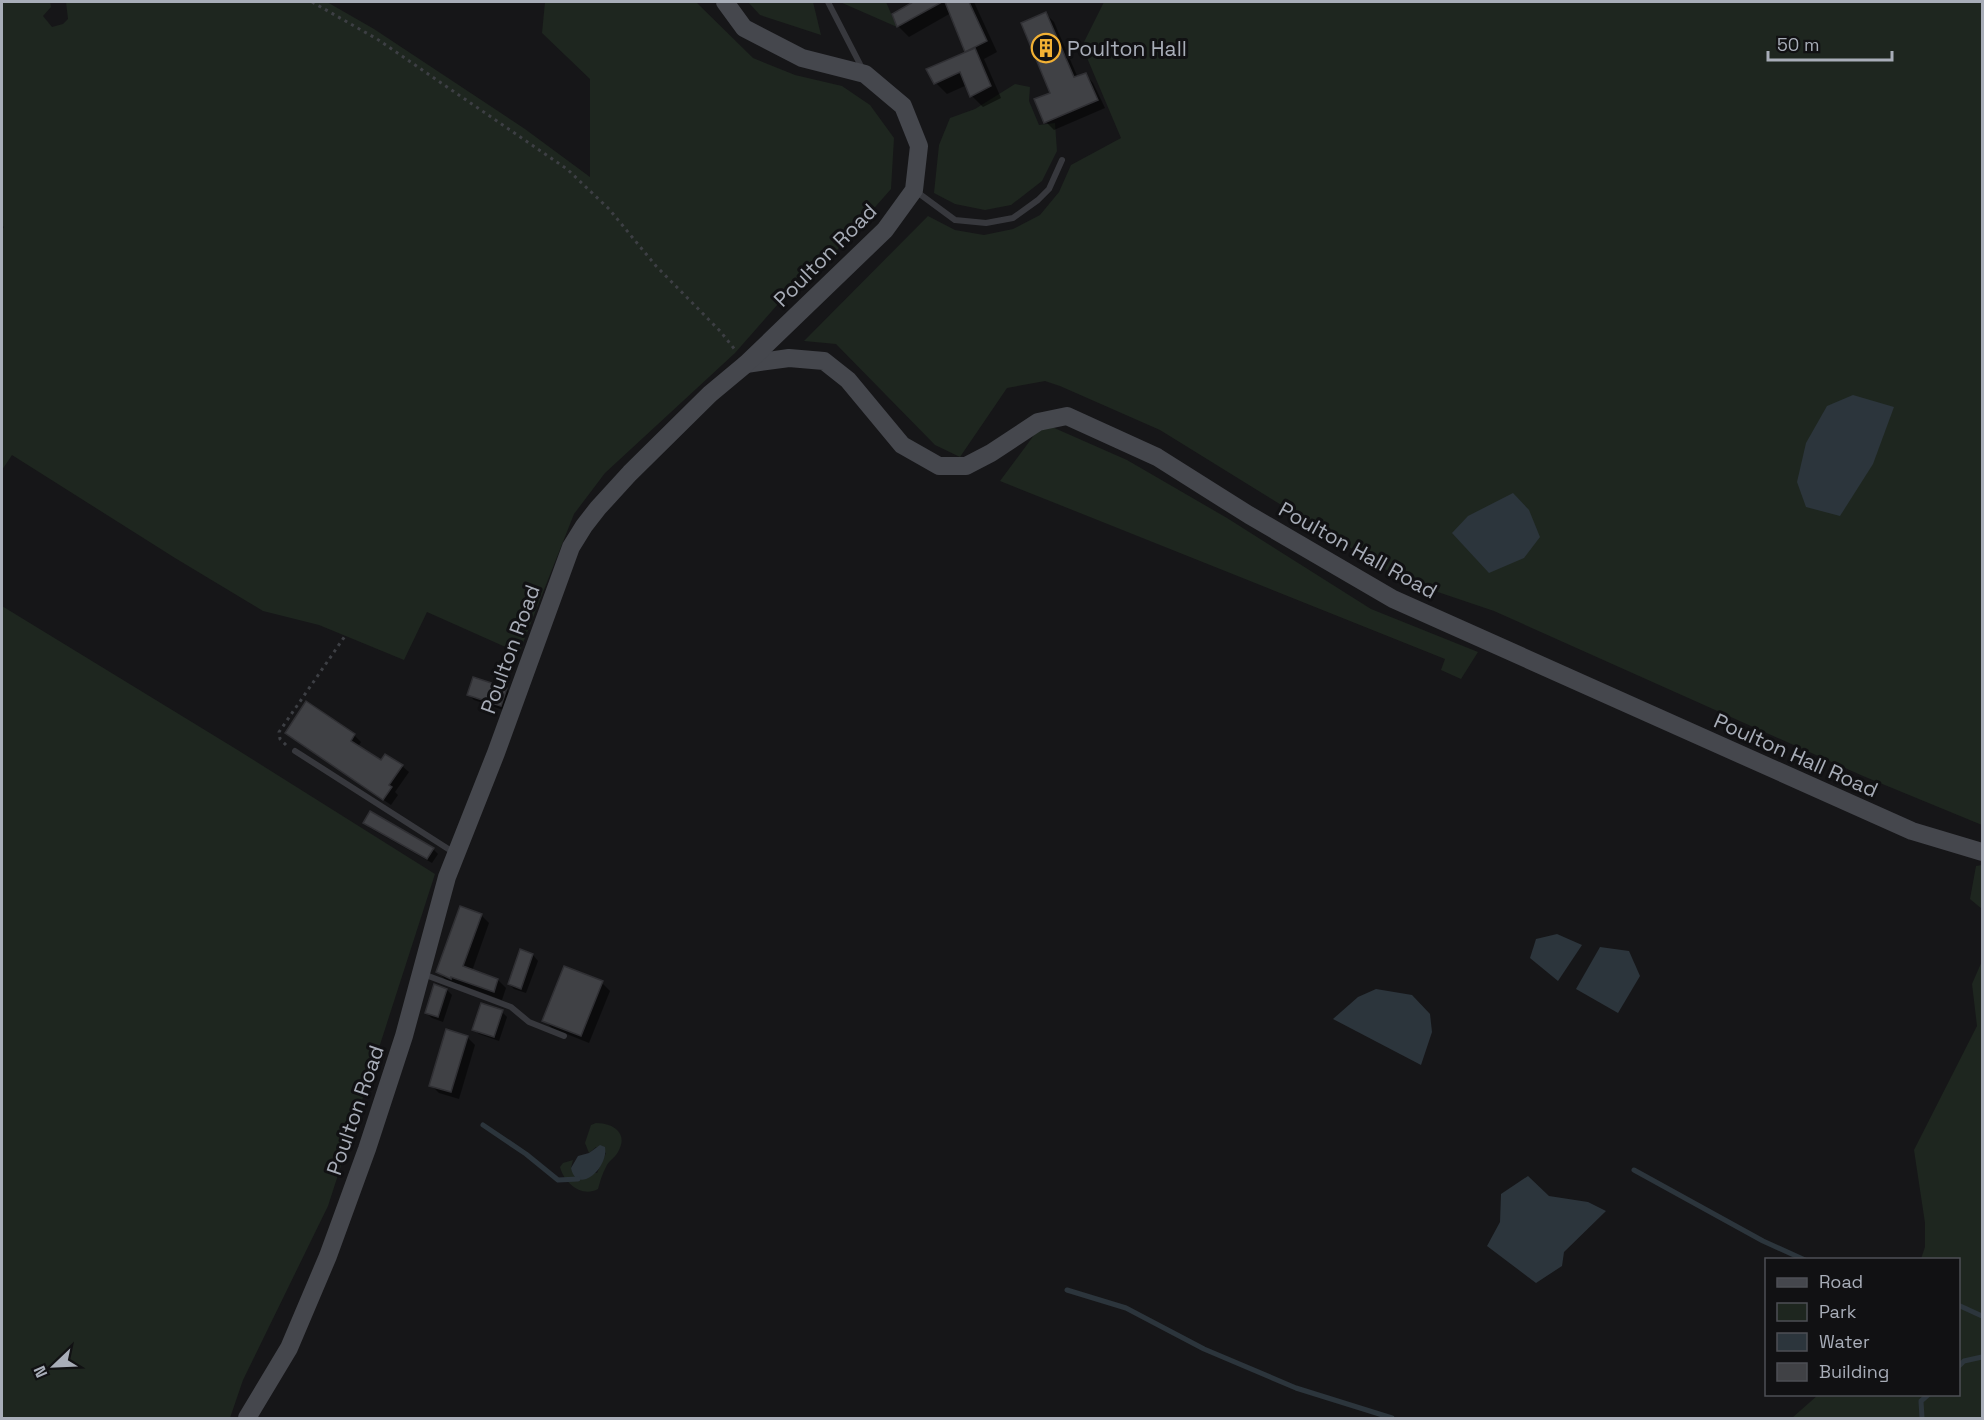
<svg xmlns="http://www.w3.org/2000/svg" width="1984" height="1420" viewBox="0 0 1984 1420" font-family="'Space Grotesk',sans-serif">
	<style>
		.green { fill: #1e261f }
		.water { fill: #2c353c }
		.shadow { fill: #0007 }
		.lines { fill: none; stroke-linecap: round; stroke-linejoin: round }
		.stream { stroke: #2c353c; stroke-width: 5 }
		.building { fill: #404145; stroke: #303034; stroke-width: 1.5 }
		.path { stroke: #3d3f44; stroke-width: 3; stroke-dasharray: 3 4.5; stroke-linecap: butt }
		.lane { stroke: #37383d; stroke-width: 6 }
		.secondary { stroke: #45474d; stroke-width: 18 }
		.labels { text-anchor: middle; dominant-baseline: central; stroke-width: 6; stroke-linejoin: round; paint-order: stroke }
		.poi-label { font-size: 21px; fill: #a8adb8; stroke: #111113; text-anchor: start }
		.street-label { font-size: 21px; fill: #a8adb8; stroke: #111113 }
	</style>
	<rect width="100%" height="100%" fill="#161618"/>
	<!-- green -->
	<g class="green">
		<path d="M2,2H50L51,7L43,16L52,27L63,24L68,19L66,2H327L374,29L525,129L590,177V79L542,33L545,2H696L753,58L795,75L842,86L870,105L894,138L891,189L830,258L785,296L735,353L605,473L574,514L519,653L427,612L404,660L319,625L263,611L175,558L12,455L2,470V230L4,227L2,225Z"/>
		<path d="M748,2H813L821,35L760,15Z"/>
		<path d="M840,2H886L897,27Z"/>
		<path d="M1104,2H1982V825L1863,776L1494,611L1420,586L1388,571L1160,430L1060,386L1045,381L1007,388L960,457L935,445L836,344L804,341L928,216L955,230L984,235L1013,229L1040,215L1059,192L1071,165L1121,138L1082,46Z"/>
		<path d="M1015,84L1030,87L1029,101L1039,125L1055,123L1057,151L1042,181L1011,205L985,210L955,204L934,193L939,145L950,118L975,109Z"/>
		<path d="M1043,423L1127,460L1227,518L1371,609L1478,652L1461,679L1441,670L1445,659L1000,481Z"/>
		<path d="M2,606L236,749L435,874L328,1206L243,1380L230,1418H2Z"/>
		<path d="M1982,865V909L1970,899L1976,866Z"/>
		<path d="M1982,961V1418H1792L1818,1395L1958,1394V1260L1921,1259L1925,1247V1223L1914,1150L1977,1026L1972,984Z"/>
		<path d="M596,1123C614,1123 629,1134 618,1152C615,1158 608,1161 606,1167C602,1174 600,1182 598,1189C582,1198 564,1183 560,1167L563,1163L573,1160L571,1168L597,1173L606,1153L596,1147L589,1153L585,1143L591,1125Z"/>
	</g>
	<!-- water -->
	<g class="water">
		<path d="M1853,395L1894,407L1873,464L1840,516L1806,507L1797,482L1806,443L1827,406Z"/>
		<path d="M1513,493L1529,510L1540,537L1524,558L1489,573L1452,533L1468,516Z"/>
		<path d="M1557,934L1582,945L1558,981L1530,958L1536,939Z"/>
		<path d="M1600,947L1629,951L1640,976L1618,1013L1576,989Z"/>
		<path d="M1376,989L1412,995L1430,1014L1432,1032L1421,1065L1333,1019L1358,997Z"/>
		<path d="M600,1145L605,1147C609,1168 577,1196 571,1168L578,1156L589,1153Z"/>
		<path d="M1528,1176L1549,1196L1588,1202L1606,1211L1564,1252L1562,1266L1536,1283L1487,1246L1500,1222L1501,1194Z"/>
	</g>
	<!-- shadow -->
	<g class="shadow">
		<path d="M916,2H974L997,52L984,59L1001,98L983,107L972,96L967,85L947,94L936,83L968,53L951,13L909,37L898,26L894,15Z"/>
		<path d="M1046,14L1054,22L1078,78L1085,74L1093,83L1105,108L1054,130L1046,122L1052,93Z"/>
		<path d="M474,678L507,690L512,695L506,711L474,700L469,695Z"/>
		<path d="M287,733L354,735L361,742L358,747L382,762L402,766L409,772L395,792L398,795L391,805L294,739Z"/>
		<path d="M365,822L433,849L438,854L432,863L370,828Z"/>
		<path d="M481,915L489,923L472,971L498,980L506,988L502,1000L459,984V986L446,980L438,972Z"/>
		<path d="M521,951L533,955L538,961L526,993L514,989L509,984Z"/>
		<path d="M602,983L610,991L589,1043L552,1028L544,1020Z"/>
		<path d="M447,990L452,995L443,1022L432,1018L426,1013Z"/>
		<path d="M502,1012L507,1017L499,1041L479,1034L474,1029Z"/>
		<path d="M467,1037L475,1045L459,1099L439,1093L431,1085Z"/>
	</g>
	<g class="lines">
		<!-- stream -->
		<g class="stream">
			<path d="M483,1125L526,1154L558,1180L578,1179"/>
			<path d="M1634,1170L1763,1241L1805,1260"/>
			<path d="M1067,1290L1126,1308L1204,1349L1296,1388L1392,1418"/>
			<path d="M1958,1305L1982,1316"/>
			<path d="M1958,1367L1964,1361L1982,1357"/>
			<path d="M1922,1418L1921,1401L1929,1394"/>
		</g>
	</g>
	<!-- building -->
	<g class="building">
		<path d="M913,2H942L897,27L892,14Z"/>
		<path d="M945,2H969L987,41L965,52Z"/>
		<path d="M1046,12L1074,77L1086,73L1098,100L1044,123L1034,99L1050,93L1021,23Z"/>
		<path d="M975,48L991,86L970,97L960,72L934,84L926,69Z"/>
		<path d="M473,677L507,688L501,706L467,695Z"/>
		<path d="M306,701L355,734L351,741L381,760L385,754L403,765L389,785L392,787L383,800L285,733Z"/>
		<path d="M370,811L434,848L427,859L363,823Z"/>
		<path d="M460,906L482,914L463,966L498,979L494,992L451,977V979L436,972Z"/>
		<path d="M520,949L533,954L521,989L508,984Z"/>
		<path d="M564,966L603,981L581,1036L542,1021Z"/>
		<path d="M434,984L447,989L438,1017L425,1013Z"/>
		<path d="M481,1003L503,1010L494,1037L472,1030Z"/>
		<path d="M446,1029L468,1036L451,1092L429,1086Z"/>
	</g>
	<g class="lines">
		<!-- path -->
		<g class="path">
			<path d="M312,2L377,39L567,169L609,209L656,266L720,331L736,351"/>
			<path d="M286,745L280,739L279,732L345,636"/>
		</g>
		<!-- lane -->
		<g class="lane">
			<path d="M828,2L862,68"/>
			<path d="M917,192L955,220L986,223L1013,218L1038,200L1049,189L1062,160"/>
			<path d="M295,751L453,852"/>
			<path d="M423,974L511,1007L529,1022L564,1036"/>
		</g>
		<!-- secondary -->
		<g class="secondary">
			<path d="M746,364L789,358L824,361L848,380L902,445L939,466H966L991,453L1038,422L1067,416L1157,457L1249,515L1393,599L1912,831L1982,852"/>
			<path d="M247,1418L289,1348L328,1256L367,1149L404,1036L447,877L496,753L571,547L584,526L598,508L630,473L710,394L746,364L885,230L914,190L919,146L903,106L865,74L802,58L744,28L725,2"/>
		</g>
	</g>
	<!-- icons -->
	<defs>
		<g id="building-ring" transform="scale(1.5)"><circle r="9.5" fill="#111113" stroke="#f2b134" stroke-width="1.5"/><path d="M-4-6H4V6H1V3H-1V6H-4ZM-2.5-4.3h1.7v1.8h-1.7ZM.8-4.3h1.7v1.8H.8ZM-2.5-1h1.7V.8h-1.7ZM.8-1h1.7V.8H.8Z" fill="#f2b134"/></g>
	</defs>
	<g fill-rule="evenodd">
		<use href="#building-ring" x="1046" y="48"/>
	</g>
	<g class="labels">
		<!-- poi labels -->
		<g class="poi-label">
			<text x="1067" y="48">Poulton Hall</text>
		</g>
		<!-- street labels -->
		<g class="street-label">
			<text transform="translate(825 255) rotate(-45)">Poulton Road</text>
			<text transform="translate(1358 550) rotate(29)">Poulton Hall Road</text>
			<text transform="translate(510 649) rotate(-70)">Poulton Road</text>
			<text transform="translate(1796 755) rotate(24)">Poulton Hall Road</text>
			<text transform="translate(355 1110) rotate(-71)">Poulton Road</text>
		</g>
	</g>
	<!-- border -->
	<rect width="1984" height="1420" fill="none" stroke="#a8adb8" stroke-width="6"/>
	<!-- legend -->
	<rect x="1765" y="1258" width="195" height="138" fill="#111113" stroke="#4d4f55" stroke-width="1.5"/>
	<rect x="1777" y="1278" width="30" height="9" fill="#45474d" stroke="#4d4f55" stroke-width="1.5"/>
	<text x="1819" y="1288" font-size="18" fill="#a8adb8">Road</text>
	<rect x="1777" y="1303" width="30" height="18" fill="#1e261f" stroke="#4d4f55" stroke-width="1.5"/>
	<text x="1819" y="1318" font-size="18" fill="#a8adb8">Park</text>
	<rect x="1777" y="1333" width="30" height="18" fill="#2c353c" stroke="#4d4f55" stroke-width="1.5"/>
	<text x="1819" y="1348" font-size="18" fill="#a8adb8">Water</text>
	<rect x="1777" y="1363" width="30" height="18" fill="#404145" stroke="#4d4f55" stroke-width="1.5"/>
	<text x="1819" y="1378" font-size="18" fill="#a8adb8">Building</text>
	<!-- north arrow -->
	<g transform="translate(54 1366) rotate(247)" stroke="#111113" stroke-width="4.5" paint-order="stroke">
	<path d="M0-4.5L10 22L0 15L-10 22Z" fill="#a8adb8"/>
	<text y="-9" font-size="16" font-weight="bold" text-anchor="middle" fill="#a8adb8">N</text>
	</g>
	<!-- scale -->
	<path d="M1768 51v9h124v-9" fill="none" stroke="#a8adb8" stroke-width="3"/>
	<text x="1777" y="51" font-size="18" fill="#a8adb8" stroke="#111113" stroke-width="4.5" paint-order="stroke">50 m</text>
</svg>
